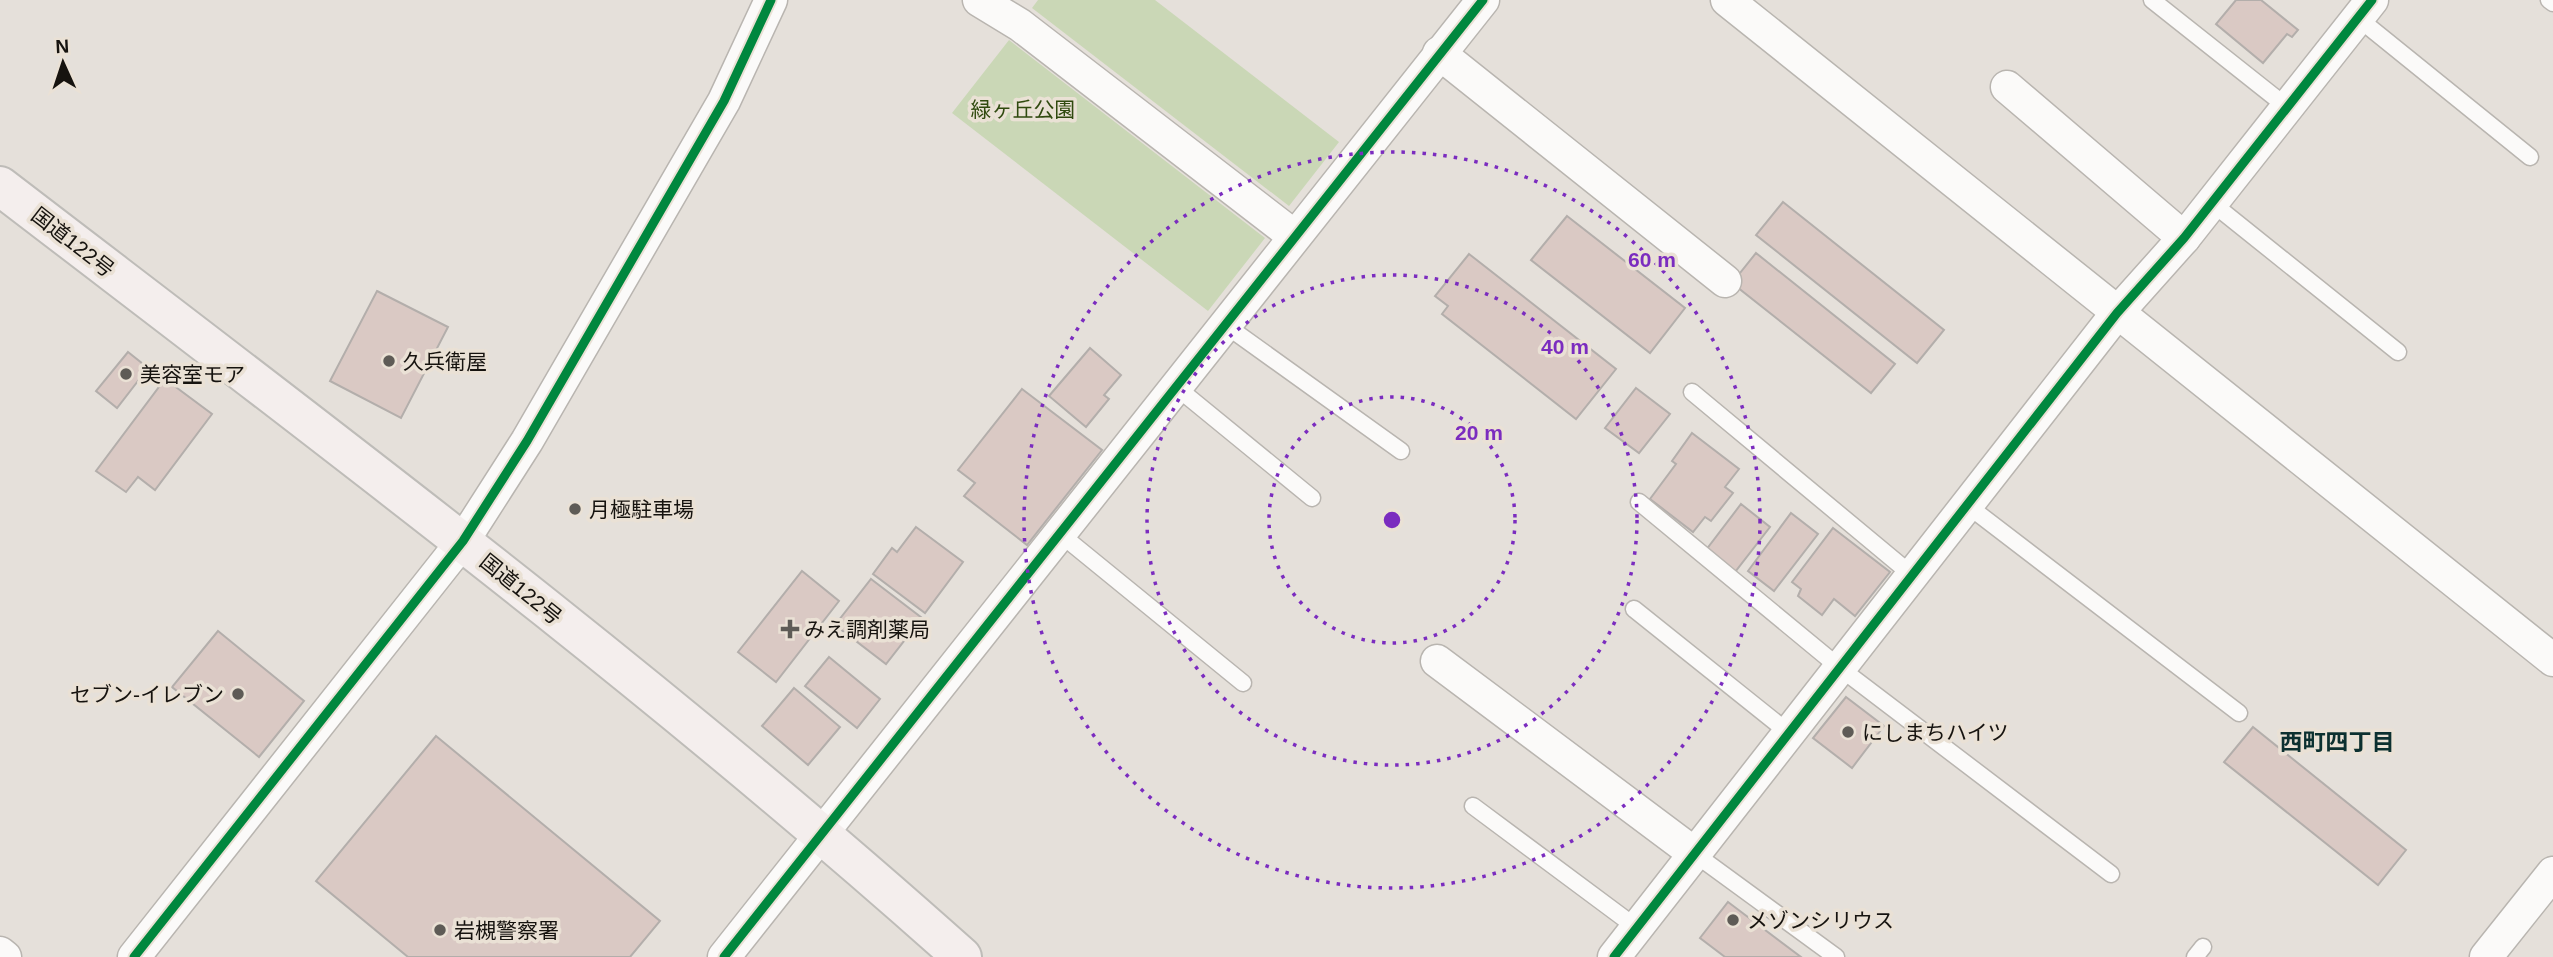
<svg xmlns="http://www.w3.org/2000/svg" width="2553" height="957" viewBox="0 0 2553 957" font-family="Helvetica,'Noto Sans JP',sans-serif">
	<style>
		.green { fill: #cad7b6 }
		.building { fill: #dac9c4; stroke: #b3aeab; stroke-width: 2 }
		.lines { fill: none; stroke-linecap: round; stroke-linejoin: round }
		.lane-casing { stroke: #b9b5b0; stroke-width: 19 }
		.street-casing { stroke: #b9b5b0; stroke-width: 35 }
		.highway-casing { stroke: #bebcb8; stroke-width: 42 }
		.lane { stroke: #fbfaf9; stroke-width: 16 }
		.street { stroke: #fbfaf9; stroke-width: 32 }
		.highway { stroke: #f4eeed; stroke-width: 38 }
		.cycleway-casing { stroke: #eae1d5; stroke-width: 13 }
		.cycleway { stroke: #00873e; stroke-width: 9 }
		.ring { fill: none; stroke: #7b2cbf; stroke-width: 3.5; stroke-dasharray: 3.5 7 }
		.poi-dot { fill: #5e5b56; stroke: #eae1d5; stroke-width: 2.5 }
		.labels { text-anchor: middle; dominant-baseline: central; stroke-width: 7; stroke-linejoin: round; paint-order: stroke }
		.park-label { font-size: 21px; fill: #304a0f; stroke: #eae1d5 }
		.street-label { font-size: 21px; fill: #16130f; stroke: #eae1d5 }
		.poi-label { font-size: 21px; fill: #16130f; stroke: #eae1d5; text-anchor: start }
		.neighbourhood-label { font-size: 23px; font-weight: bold; fill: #0c3030; stroke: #eae1d5 }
		.centre { fill: #7b2cbf; stroke: #eae1d5; stroke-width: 3.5 }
		.ring-label { font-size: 21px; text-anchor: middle; font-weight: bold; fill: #7b2cbf; stroke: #eae1d5; stroke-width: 7; stroke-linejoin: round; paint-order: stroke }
	</style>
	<rect width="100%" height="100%" fill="#e5e0da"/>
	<!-- green -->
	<g class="green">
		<path d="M1038,0H1155L1339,142L1289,206L1032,8Z"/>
		<path d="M1009,40L1265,238L1208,311L952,113Z"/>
	</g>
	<!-- building -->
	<g class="building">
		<path d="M2236,0H2261L2298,30L2292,37L2287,34L2263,63L2216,24Z"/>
		<path d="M1783,202L1944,330L1917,363L1756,235Z"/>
		<path d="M1567,216L1685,308L1650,353L1531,260Z"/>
		<path d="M1756,253L1895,364L1871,393L1732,283Z"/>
		<path d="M1469,254L1616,369L1576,419L1442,314L1448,306L1435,296Z"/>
		<path d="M377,291L448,327L401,418L330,381Z"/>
		<path d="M1090,348L1121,375L1104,395L1109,399L1086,427L1049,396Z"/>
		<path d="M128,352L148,368L117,408L96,391Z"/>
		<path d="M165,379L212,414L155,490L138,477L126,492L96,471Z"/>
		<path d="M1636,388L1670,414L1639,453L1605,428Z"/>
		<path d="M1022,389L1102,450L1027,545L964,496L975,483L958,470Z"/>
		<path d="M1692,433L1739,469L1725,487L1733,493L1711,521L1705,517L1693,532L1650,499L1676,464L1672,461Z"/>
		<path d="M1741,504L1770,527L1735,572L1706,550Z"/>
		<path d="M1791,513L1818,534L1774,591L1748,571Z"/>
		<path d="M916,527L963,562L925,613L873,574L892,548L897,552Z"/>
		<path d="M1833,528L1890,572L1855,616L1834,599L1822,615L1798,596L1801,589L1792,582Z"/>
		<path d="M802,571L839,601L776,682L738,652Z"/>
		<path d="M871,579L922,618L886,664L835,625Z"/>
		<path d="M218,631L304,701L259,757L172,687Z"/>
		<path d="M829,657L880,699L857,728L805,686Z"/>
		<path d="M794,688L840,727L808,765L762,726Z"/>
		<path d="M1846,697L1884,726L1852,768L1813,738Z"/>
		<path d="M2253,727L2406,850L2378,885L2224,762Z"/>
		<path d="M436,736L660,921L630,957H408L316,881Z"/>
		<path d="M1728,902L1801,957H1725L1700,938Z"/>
	</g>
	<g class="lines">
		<!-- lane casing -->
		<g class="lane-casing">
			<g id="lane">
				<path d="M2152,0L2287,107"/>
				<path d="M2549,0L2553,3"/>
				<path d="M2358,18L2530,157"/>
				<path d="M2212,203L2398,352"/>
				<path d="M1224,324L1401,451"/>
				<path d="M1175,386L1312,498"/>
				<path d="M1692,392L1912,575"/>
				<path d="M1639,502L1840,668L2111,874"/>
				<path d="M1967,505L2239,713"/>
				<path d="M1059,533L1243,683"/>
				<path d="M1634,609L1789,733"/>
				<path d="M1473,806L1637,928"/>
				<path d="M1695,854L1836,957"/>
				<path d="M2195,957L2203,947"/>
			</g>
		</g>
		<!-- street casing -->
		<g class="street-casing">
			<g id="street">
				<path d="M979,0L1020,25L1294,236"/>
				<path d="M1727,0L2553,660"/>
				<path d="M1439,53L1725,281"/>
				<path d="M2007,87L2184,238"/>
				<path d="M1437,661L1695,854"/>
				<path d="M0,953L5,957"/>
				<path d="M134,957L463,541L527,441L724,101L771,0"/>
				<path d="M724,957L1483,0"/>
				<path d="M1614,957L2117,313L2184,238L2372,0"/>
				<path d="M2486,957L2553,873"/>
			</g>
		</g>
		<!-- highway casing -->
		<g class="highway-casing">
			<path id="highway" d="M0,186C326,436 656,683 962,957"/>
		</g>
		<!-- lane -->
		<use href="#lane" class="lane"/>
		<!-- street -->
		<use href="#street" class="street"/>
		<!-- highway -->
		<use href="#highway" class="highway"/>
		<!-- cycleway casing -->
		<g class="cycleway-casing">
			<g id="cycleway">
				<path d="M134,957L463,541L527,441L724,101L771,0"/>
				<path d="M724,957L1483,0"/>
				<path d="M1614,957L2117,313L2184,238L2372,0"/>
			</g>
		</g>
		<!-- cycleway -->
		<use href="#cycleway" class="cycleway"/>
	</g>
	<!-- distance rings -->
	<g class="ring">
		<circle cx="1392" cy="520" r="123"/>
		<circle cx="1392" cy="520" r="245"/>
		<circle cx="1392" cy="520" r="368"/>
	</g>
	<!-- markers -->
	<g class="poi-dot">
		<circle cx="389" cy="361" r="7"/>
		<circle cx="126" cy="374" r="7"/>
		<circle cx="575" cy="509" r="7"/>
		<path d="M786.5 618.5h7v7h7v7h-7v7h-7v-7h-7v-7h7z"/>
		<circle cx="238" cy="694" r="7"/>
		<circle cx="1848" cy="732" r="7"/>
		<circle cx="1733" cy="920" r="7"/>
		<circle cx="440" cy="930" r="7"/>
	</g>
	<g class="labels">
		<!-- park labels -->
		<g class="park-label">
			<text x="1023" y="109">緑ヶ丘公園</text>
		</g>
		<!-- street labels -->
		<g class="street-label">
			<text transform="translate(73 242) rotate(38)">国道122号</text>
			<text transform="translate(521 589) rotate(39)">国道122号</text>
		</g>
		<!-- poi labels -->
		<g class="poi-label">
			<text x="403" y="361">久兵衛屋</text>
			<text x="140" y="374">美容室モア</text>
			<text x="589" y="509">月極駐車場</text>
			<text x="804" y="629">みえ調剤薬局</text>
			<text x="224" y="694" text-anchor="end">セブン-イレブン</text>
			<text x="1862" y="732">にしまちハイツ</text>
			<text x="1747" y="920">メゾンシリウス</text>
			<text x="454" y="930">岩槻警察署</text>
		</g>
		<!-- neighbourhood labels -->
		<g class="neighbourhood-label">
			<text x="2337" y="742">西町四丁目</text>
		</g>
	</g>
	<circle cx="1392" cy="520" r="10" class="centre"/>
	<g class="ring-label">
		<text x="1652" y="267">60 m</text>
		<text x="1565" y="354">40 m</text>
		<text x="1479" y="440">20 m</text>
	</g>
	<!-- north arrow -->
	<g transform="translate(63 63) rotate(357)" stroke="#eae1d5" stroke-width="5" paint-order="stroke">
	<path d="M0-5L12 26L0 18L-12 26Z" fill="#16130f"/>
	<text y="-10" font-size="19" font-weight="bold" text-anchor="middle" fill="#16130f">N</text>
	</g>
</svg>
